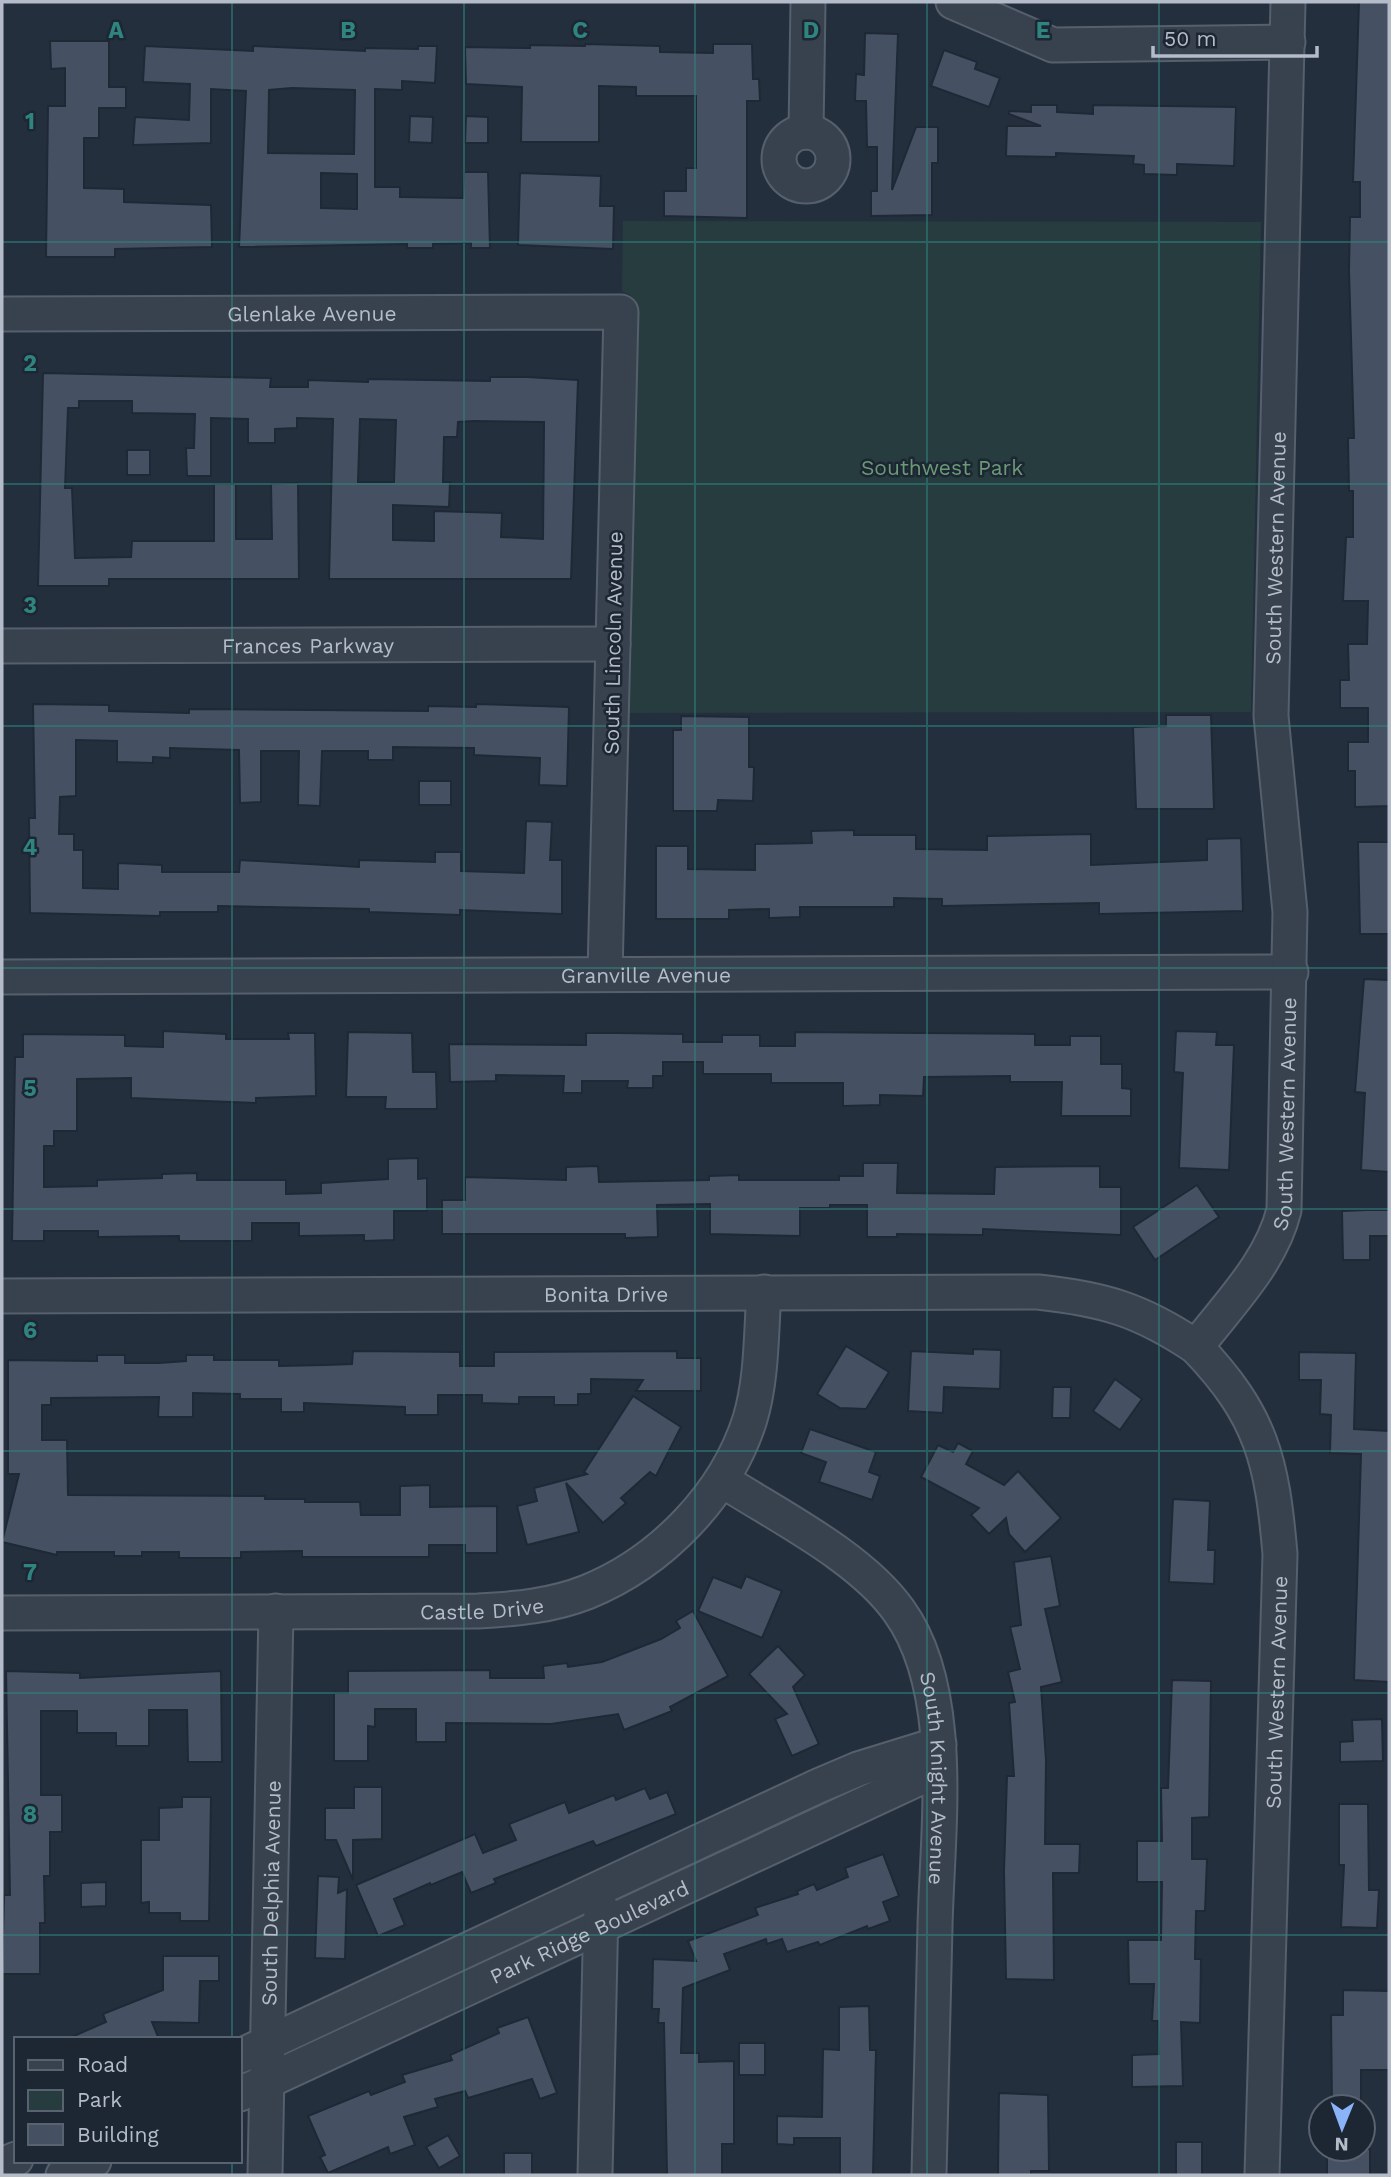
<svg xmlns="http://www.w3.org/2000/svg" width="1391" height="2177" viewBox="0 0 1391 2177" font-family="'Work Sans',sans-serif">
	<style>
		.green { fill: #263c3f }
		.building { fill: #455162; stroke: #1f2835; stroke-width: 2; fill-rule: evenodd }
		.lines { fill: none; stroke-linecap: round; stroke-linejoin: round }
		.minor-casing { stroke: #565f6c; stroke-width: 37 }
		.minor { stroke: #38414e; stroke-width: 33 }
		.grid { fill: none; stroke: #308480; stroke-width: 2; stroke-opacity: 0.55 }
		.labels { text-anchor: middle; dominant-baseline: central; stroke-width: 5; stroke-linejoin: round; paint-order: stroke }
		.street-label { font-size: 21px; fill: #b4bcc9; stroke: #1d2633 }
		.park-label { font-size: 21px; fill: #6b9a76; stroke: #1d2633 }
		.grid-label { font-size: 23px; text-anchor: middle; font-weight: bold; fill: #308480; stroke: #1d2633; stroke-width: 5; stroke-linejoin: round; paint-order: stroke }
	</style>
	<rect width="100%" height="100%" fill="#242f3e"/>
	<!-- green -->
	<path class="green" d="M623,221L1261,222L1251,712L627,713L638,307L630,295L622,291Z"/>
	<!-- building -->
	<g class="building">
		<path d="M1359,2H1389V806L1355,807V771H1348V742H1368V708H1340V680H1349L1348,644H1367L1368,601H1343L1346,537H1353V491H1349L1348,438H1354L1349,271L1350,217H1360V182H1353Z"/>
		<path d="M865,33L898,34L892,190L916,127H938V163H932V215L871,216V191H877V147H867L866,101H855L856,74L864,75Z"/>
		<path d="M50,41H109V87H126V108H99V138H84V188L124,189V202L211,205L212,247L115,249V257H46L48,106H65V68L51,69Z"/>
		<path d="M585,44L660,46V52L713,53V44H752L753,79H759L760,101H747V218L664,216V191H686V168H696V96H636V87L599,86V142H521L522,87L466,84L465,47L530,48V45L585,46Z"/>
		<path d="M145,46L253,51V46L365,51V48L418,49V46H437L435,83L402,81V90L375,89V187H400V197L463,198L464,172H488L490,248H471V243L433,244V248H407V244L239,247L246,91L211,89V143L133,145L135,117L189,120L190,84L143,82ZM292,88L355,90L354,154L268,153L269,90ZM321,173L357,174V209L321,208Z"/>
		<path d="M944,50L977,62L975,69L1000,78L989,107L931,86Z"/>
		<path d="M1031,105H1057V112L1093,114V105L1236,107L1234,166L1177,164V175L1144,174V165L1133,164L1134,156L1056,153V157L1006,156L1007,126H1041L1009,114V111L1031,112Z"/>
		<path d="M410,116L433,117L432,143L409,142Z"/>
		<path d="M466,116L488,117V143H465Z"/>
		<path d="M520,173L601,176L600,206H614L613,249L518,245Z"/>
		<path d="M43,373L271,378L270,387H308V380L368,382V379L490,381V377H527L578,380L571,579H329L333,419L297,418V428L275,429V443H248V419L211,418V476H187L186,448H194L195,414L132,413V401H79V408H68L65,488H72L75,558L131,557L132,541H214V484H236V539H272L271,484L298,483L299,579H109V586H38ZM360,419L396,420L394,482H358ZM474,421L544,422L543,539L501,537L502,513L434,511V541L393,540V505L449,507L450,482H443L444,437H457L458,422Z"/>
		<rect x="127" y="450" width="23" height="25"/>
		<path d="M33,704L109,705V711L189,713V709L428,711V706L476,707V704L569,707L567,786L539,785L540,758L474,755V748L393,747V760H368V751H322L320,806L298,805L299,751H261V802L240,803L239,750L170,748V758L153,757V763L117,762V741L76,740V796L60,797L59,834H74V850H83V888L118,889V863L162,865V872H239L240,860L359,867V860L435,862V852H461V871L524,873L526,821L552,822L550,860H562V914L460,910V915L369,912V909L218,906V912H160V916L30,913L29,818H35Z"/>
		<path d="M1166,715H1211L1214,809H1136L1133,727L1166,726Z"/>
		<path d="M681,716L749,717V767H754L753,801L718,800L717,811H673V730H681Z"/>
		<rect x="419" y="781" width="32" height="24"/>
		<path d="M854,830V835H916V849L987,850V836L1091,834V865L1207,860V839L1241,838L1243,911L1099,914V903L942,906V899L894,898V907H800V917L769,918V909L729,910V919H656V846H688V869L755,870V844L812,843L811,831Z"/>
		<path d="M1358,842H1389V934H1360Z"/>
		<path d="M1364,979L1389,980V1172L1361,1170L1365,1093L1355,1092Z"/>
		<path d="M163,1031L226,1034V1039H289L288,1033H315L316,1096L256,1098V1103L131,1098V1078L77,1079V1131H54V1146H44V1187L97,1186V1180L162,1178V1174L197,1173V1180H286V1194L321,1193V1183L388,1179V1159L418,1158V1179L427,1178V1211H394V1240L364,1241V1235L299,1236V1223H252V1241H179V1236L98,1237V1231H44V1241H12L15,1057H23V1034L125,1035V1046L163,1047Z"/>
		<path d="M1176,1031L1217,1032L1216,1045H1234L1229,1170L1179,1168L1183,1073L1174,1072Z"/>
		<path d="M348,1032L412,1033L413,1072H436L437,1109H385L386,1097H346Z"/>
		<path d="M795,1032L1035,1034V1045H1070V1036H1101V1064H1122V1088L1131,1089V1116H1061L1062,1082H1010V1076L924,1077L923,1096L880,1095V1105L843,1106V1083H771V1074H703V1062H663V1076H653V1088H627L628,1081H582V1093H563L564,1076L496,1075V1081L450,1082L449,1044L586,1045V1033H617L683,1034V1042H722V1035H760V1046H795Z"/>
		<path d="M863,1163H898L897,1193L994,1194L995,1167L1100,1166V1187H1121V1235L983,1229V1235L897,1234V1237H867V1205H830V1208H800V1236L710,1234V1204L657,1205L658,1237L625,1238V1234H442V1200H465V1177L566,1180V1167L598,1166L599,1182L709,1180V1176L739,1175V1180H839V1176H863Z"/>
		<path d="M1197,1185L1219,1217L1155,1260L1133,1227Z"/>
		<path d="M1367,1210H1389V1236H1370V1260H1343L1342,1211Z"/>
		<path d="M846,1346L889,1372L866,1409L840,1408L817,1394Z"/>
		<path d="M973,1349L1001,1350L1000,1389L944,1387L943,1413L908,1411L911,1351L973,1354Z"/>
		<path d="M353,1351L460,1352V1366H494V1352L677,1351V1358H701V1391H636L643,1380L591,1379V1394H578V1405H554V1397H519V1404L482,1403V1395H438V1415H405V1407L304,1403V1412H281V1399H240V1394L193,1393V1417H158L159,1397L51,1398V1405H42V1440H67L68,1495L265,1496V1499H305V1502H360L361,1515H400V1486L430,1485V1507L497,1506V1553H465V1545H429V1557H302V1551L241,1552V1558H179V1552H142V1556H114V1552H57V1555L2,1542L19,1474H8V1360L97,1361V1355H125V1363H159L186,1361V1355H214V1360H279V1366L325,1365L352,1364Z"/>
		<path d="M1299,1352L1356,1353L1354,1429L1389,1431V1682L1354,1680L1361,1454L1330,1453L1331,1415L1320,1414L1321,1380H1299Z"/>
		<path d="M1115,1379L1142,1399L1120,1430L1093,1411Z"/>
		<path d="M1053,1387H1071L1070,1418H1052Z"/>
		<path d="M633,1396L681,1427L656,1476L650,1472L621,1498L626,1503L603,1523L566,1483L579,1532L527,1545L517,1506L537,1501L534,1488L587,1474L584,1472Z"/>
		<path d="M810,1429L876,1452L869,1472L880,1476L872,1500L819,1482L826,1462L801,1453Z"/>
		<path d="M958,1443L973,1451L966,1464L1004,1485L1018,1471L1061,1518L1025,1552L1009,1534L1006,1518L989,1534L971,1515L979,1508L921,1477L938,1445L953,1452Z"/>
		<path d="M1173,1499L1210,1501L1208,1550H1215L1214,1584L1169,1582Z"/>
		<path d="M1051,1556L1060,1606L1045,1609L1062,1682L1041,1687L1046,1760L1045,1844H1080L1079,1873H1053L1054,1980L1006,1979L1004,1871L1007,1776H1014L1009,1703L1015,1702L1008,1672L1020,1669L1010,1627L1021,1625L1014,1562Z"/>
		<path d="M746,1576L782,1591L762,1638L698,1611L713,1577L741,1588Z"/>
		<path d="M693,1611L728,1676L670,1707L672,1711L624,1730L618,1714L551,1724L446,1723V1742H416V1709H375V1727L368,1726V1761H334V1693H348V1671L490,1670V1678H544L543,1666L567,1663L568,1667L602,1662L661,1639L680,1628L676,1621Z"/>
		<path d="M778,1646L805,1675L793,1687L819,1744L792,1756L775,1719L787,1714L749,1674Z"/>
		<path d="M6,1671L80,1673V1678L221,1671L222,1762H188L187,1710H149V1746H116V1733H77V1711H41V1795H62V1832H50V1876H44L45,1923H40V1974H2L4,1895H10Z"/>
		<path d="M1172,1680L1211,1681L1209,1817L1192,1818V1859H1207L1205,1911H1196L1195,1959H1201L1200,2023L1181,2022L1183,2086L1132,2087V2055L1159,2054L1158,2021H1152L1154,1984H1129L1128,1940H1161L1162,1882H1137V1841H1162L1161,1788H1168Z"/>
		<path d="M1382,1719L1383,1761L1340,1762V1742L1353,1741L1352,1720Z"/>
		<path d="M354,1787H382V1839L353,1840V1880L336,1840H325V1808H354Z"/>
		<path d="M645,1788L650,1799L667,1792L676,1814L596,1846L593,1841L494,1879L496,1883L471,1893L462,1872L431,1885L430,1883L394,1899L405,1925L378,1936L356,1885L475,1834L483,1853L516,1840L509,1824L565,1802L569,1813L614,1795L616,1800Z"/>
		<path d="M182,1797H211L209,1921H180V1913H149V1902L141,1903V1840H159V1808L182,1807Z"/>
		<path d="M1339,1804H1368L1369,1890H1379L1377,1928L1341,1927L1344,1865H1339Z"/>
		<path d="M883,1854L899,1896L883,1902L890,1921L868,1929L867,1926L820,1945L818,1942L787,1952L782,1939L767,1944L766,1939L724,1954L730,1970L683,1988L681,2053H699V2062L734,2061V2144H722V2175H667L664,2023H658L659,2009H652L653,1959L696,1961L688,1941L758,1915L755,1908L798,1894L797,1891L814,1884L817,1890L848,1877L845,1868Z"/>
		<path d="M318,1876L339,1877L338,1893L347,1889L345,1959L315,1958Z"/>
		<path d="M106,1882V1906L81,1907V1883Z"/>
		<path d="M163,1956H219V1981H200L199,2023L152,2022L159,2039H67L106,2022L103,2014L163,1990Z"/>
		<path d="M1343,1990L1389,1991V2070H1361V2107H1332L1331,2015H1343Z"/>
		<path d="M869,2006L870,2050H876L873,2175H840V2138H794V2145L777,2144V2116L822,2117L823,2049L839,2050V2007Z"/>
		<path d="M528,2017L557,2093L540,2099L532,2079L468,2098L465,2091L435,2099L438,2107L404,2117L415,2145L390,2154L388,2147L328,2173L320,2157L325,2155L308,2116L369,2091L371,2095L405,2082L402,2075L452,2060L450,2055L499,2033L497,2028Z"/>
		<rect x="739" y="2043" width="26" height="32"/>
		<path d="M999,2093L1048,2095L1049,2171H1031V2175H998Z"/>
		<path d="M448,2135L460,2156L439,2168L426,2147Z"/>
		<rect x="1176" y="2142" width="26" height="33"/>
		<rect x="1327" y="2149" width="43" height="26"/>
		<rect x="504" y="2153" width="28" height="22"/>
	</g>
	<g class="lines">
		<!-- minor casing -->
		<g class="minor-casing">
			<g id="minor">
				<path d="M953,2L1053,45L1288,42"/>
				<path d="M806,132L808,2"/>
				<circle cx="806" cy="159" r="27"/>
				<path id="s1" d="M2,314L621,312L605,974"/>
				<path id="s2" d="M2,646L613,644"/>
				<path id="s3" d="M2,977L1291,972"/>
				<path id="s4" d="M2,1296L1038,1292C1104,1299 1141,1310 1196,1347"/>
				<path id="s5" d="M722,1480C778,1516 861,1557 899,1611C957,1691 937,1832 935,1927C933,2009 931,2092 929,2175"/>
				<path id="s6" d="M2,1613L478,1611C515,1609 552,1606 587,1592C661,1562 726,1495 750,1419C762,1379 761,1334 764,1292"/>
				<path d="M240,2056L818,1786L858,1769L939,1744"/>
				<path id="s7" d="M240,2094L939,1769"/>
				<path d="M2,2165L16,2159"/>
				<path d="M63,2175L94,2161"/>
				<path id="s8" d="M265,2175L276,1611"/>
				<path d="M595,2175L601,1908"/>
				<path id="s9" d="M1262,2175L1280,1554C1272,1461 1262,1416 1196,1347C1228,1305 1271,1263 1284,1210L1290,912L1271,716L1288,2"/>
			</g>
		</g>
		<!-- minor -->
		<use href="#minor" class="minor"/>
	</g>
	<!-- grid -->
	<path class="grid" d="M232,2V2039M464,2V2175M695,2V2175M927,2V2175M1159,2V2175M2,242H1389M2,484H1389M2,726H1389M2,968H1389M2,1209H1389M2,1451H1389M2,1693H1389M2,1935H1389M232,2161V2175"/>
	<g class="labels">
		<!-- street labels -->
		<g class="street-label">
			<text stroke="none"><textPath href="#s1" startOffset="310">Glenlake Avenue</textPath></text>
			<text stroke="none"><textPath href="#s9" startOffset="1678">South Western Avenue</textPath></text>
			<text transform="translate(613 643) rotate(-89)">South Lincoln Avenue</text>
			<text stroke="none"><textPath href="#s2" startOffset="306">Frances Parkway</textPath></text>
			<text stroke="none"><textPath href="#s3" startOffset="644">Granville Avenue</textPath></text>
			<text stroke="none"><textPath href="#s9" startOffset="1111">South Western Avenue</textPath></text>
			<text stroke="none"><textPath href="#s4" startOffset="604">Bonita Drive</textPath></text>
			<text stroke="none"><textPath href="#s6" startOffset="480">Castle Drive</textPath></text>
			<text stroke="none"><textPath href="#s9" startOffset="483">South Western Avenue</textPath></text>
			<text stroke="none"><textPath href="#s5" startOffset="396">South Knight Avenue</textPath></text>
			<text stroke="none"><textPath href="#s8" startOffset="282">South Delphia Avenue</textPath></text>
			<text stroke="none"><textPath href="#s7" startOffset="385">Park Ridge Boulevard</textPath></text>
		</g>
		<!-- park labels -->
		<g class="park-label">
			<text x="942" y="467">Southwest Park</text>
		</g>
	</g>
	<g class="grid-label">
		<text x="116" y="38">A</text>
		<text x="348" y="38">B</text>
		<text x="580" y="38">C</text>
		<text x="811" y="38">D</text>
		<text x="1043" y="38">E</text>
		<text x="30" y="129">1</text>
		<text x="30" y="371">2</text>
		<text x="30" y="613">3</text>
		<text x="30" y="855">4</text>
		<text x="30" y="1096">5</text>
		<text x="30" y="1338">6</text>
		<text x="30" y="1580">7</text>
		<text x="30" y="1822">8</text>
	</g>
	<!-- border -->
	<rect width="1391" height="2177" fill="none" stroke="#b4bcc9" stroke-width="7"/>
	<!-- legend -->
	<rect x="14" y="2037" width="228" height="126" fill="#1d2633" stroke="#59626f" stroke-width="2"/>
	<rect x="28" y="2060" width="35" height="10" fill="#38414e" stroke="#59626f" stroke-width="2"/>
	<text x="77" y="2072" font-size="21" fill="#b4bcc9">Road</text>
	<rect x="28" y="2090" width="35" height="21" fill="#263c3f" stroke="#59626f" stroke-width="2"/>
	<text x="77" y="2107" font-size="21" fill="#b4bcc9">Park</text>
	<rect x="28" y="2124" width="35" height="21" fill="#455162" stroke="#59626f" stroke-width="2"/>
	<text x="77" y="2142" font-size="21" fill="#b4bcc9">Building</text>
	<!-- north arrow -->
	<g transform="translate(1342 2128) rotate(181)"><circle r="33" fill="#1d2633" stroke="#59626f" stroke-width="2"/>
	<path d="M0-5L12 26L0 18L-12 26Z" fill="#8ab4f8"/>
	<text y="-10" font-size="19" font-weight="bold" text-anchor="middle" fill="#b4bcc9">N</text>
	</g>
	<!-- scale -->
	<path d="M1153 46v10h164v-10" fill="none" stroke="#b4bcc9" stroke-width="3.5"/>
	<text x="1164" y="46" font-size="21" fill="#b4bcc9" stroke="#1d2633" stroke-width="5" paint-order="stroke">50 m</text>
</svg>
